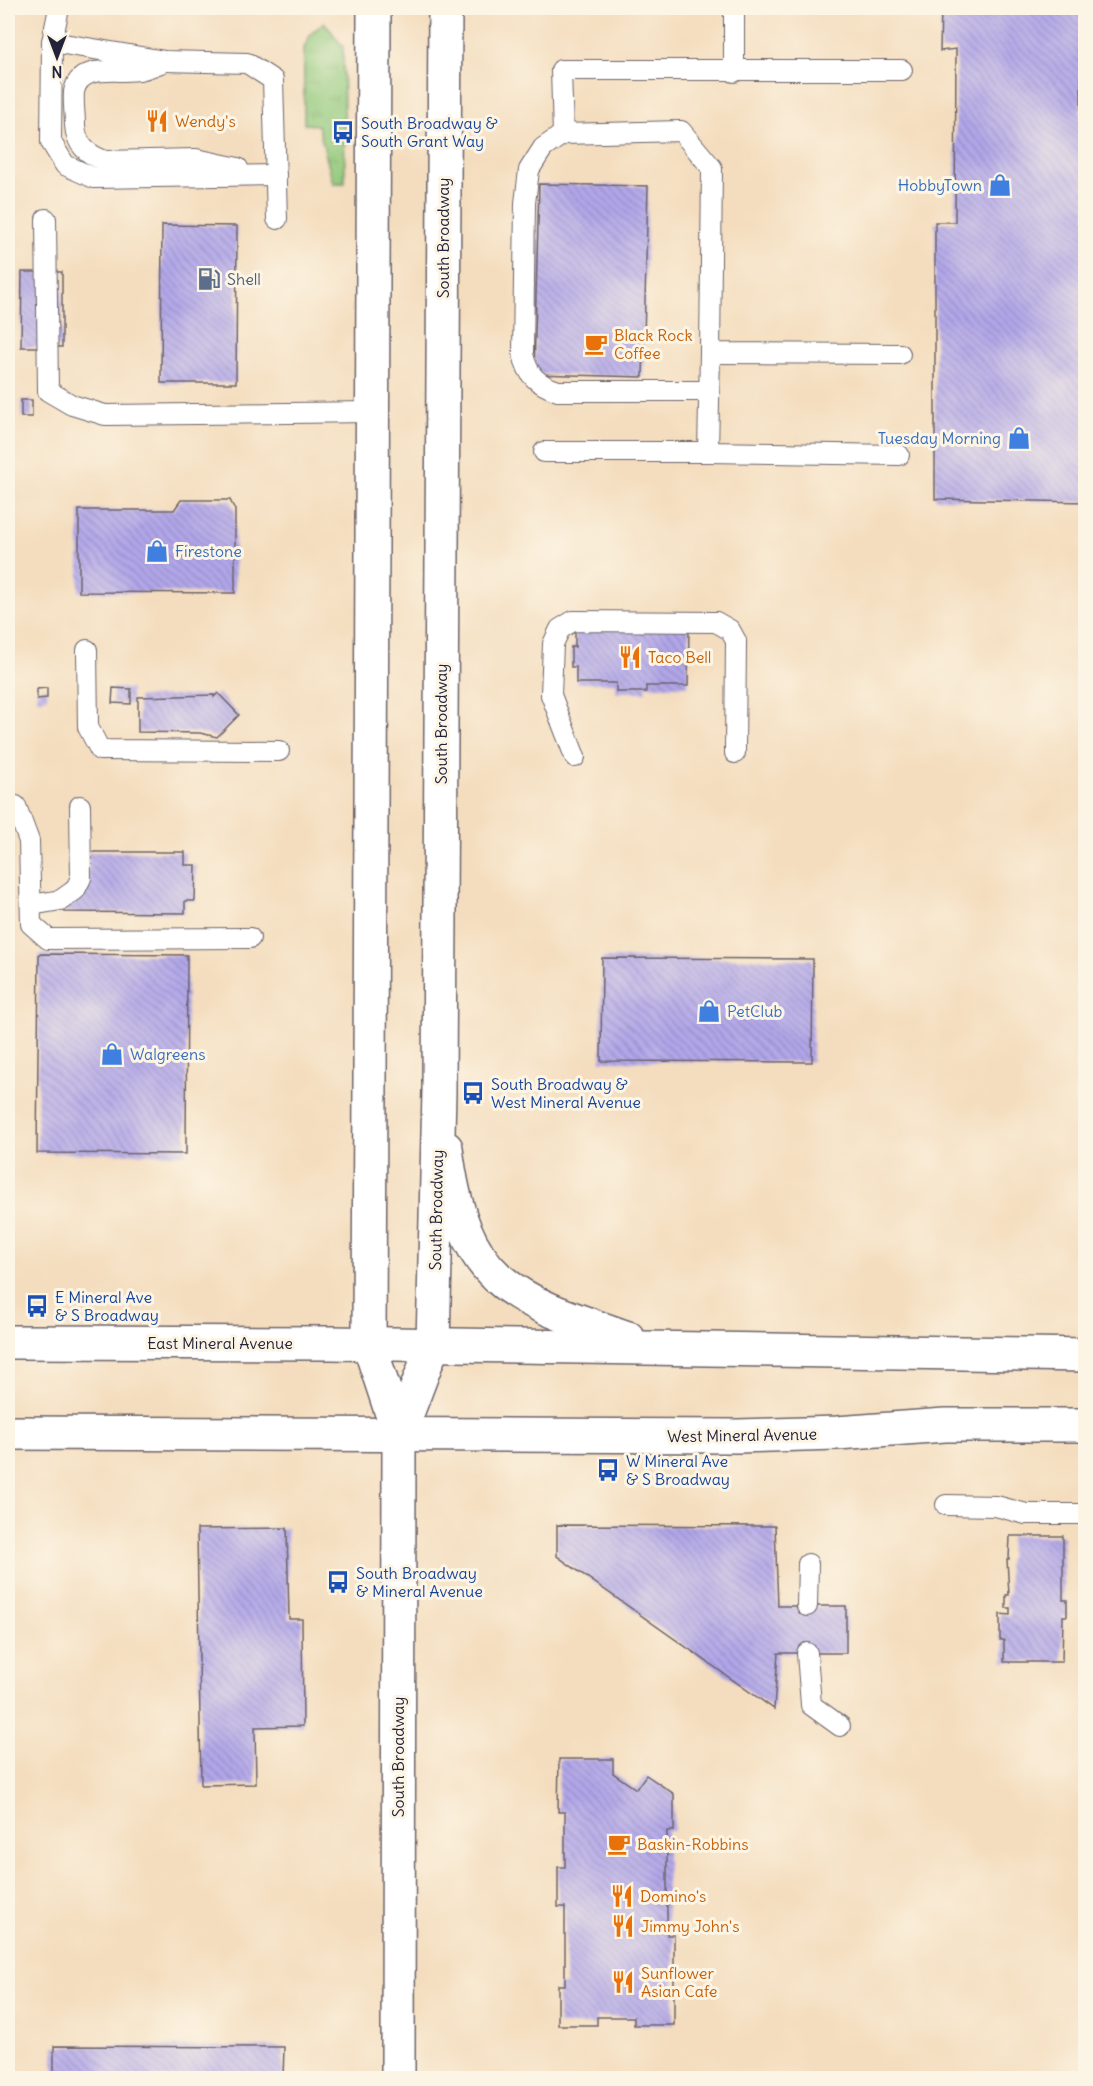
<svg xmlns="http://www.w3.org/2000/svg" width="1093" height="2086" viewBox="0 0 1093 2086" font-family="Delius,sans-serif">
	<style>
		.grass { fill: url(#grass-tufts); stroke: #5a765b; stroke-width: 1.5 }
		.building { fill: url(#building-back-hatch) }
		.lines { fill: none; stroke-linecap: round; stroke-linejoin: round }
		.lane-casing { stroke: #6c6369; stroke-width: 22 }
		.secondary-casing { stroke: #6c6369; stroke-width: 36 }
		.primary-casing { stroke: #6c6369; stroke-width: 36 }
		.lane { stroke: #fff; stroke-width: 20 }
		.secondary { stroke: #fff; stroke-width: 33 }
		.primary { stroke: #fff; stroke-width: 33 }
		.labels { text-anchor: middle; dominant-baseline: central; stroke-width: 6; stroke-linejoin: round; paint-order: stroke }
		.food-label { font-size: 16px; fill: #c56008; stroke: #fcf5e5; text-anchor: start }
		.transit-label { font-size: 16px; fill: #164399; stroke: #fcf5e5; text-anchor: start }
		.shop-label { font-size: 16px; fill: #366cbe; stroke: #fcf5e5; text-anchor: start }
		.street-label { font-size: 16px; fill: #22223b; stroke: #fcf5e5 }
		.service-label { font-size: 16px; fill: #4e5e75; stroke: #fcf5e5; text-anchor: start }
	</style>
	<defs>
		<pattern id="grass-tufts" width="24" height="20" patternUnits="userSpaceOnUse" patternTransform="scale(1.5)"><rect width="24" height="20" fill="#92c97b"/><path d="M3 7l-1-3M5 7V3M7 7l1-3M15 17l-1-3M17 17v-4M19 17l1-3" fill="none" stroke="#7eac6b"/></pattern>
		<pattern id="building-back-hatch" width="6" height="6" patternUnits="userSpaceOnUse" patternTransform="scale(1.5)"><rect width="6" height="6" fill="#b2a7ea"/><path d="M-1 5l2 2M0 0l6 6M5-1l2 2" fill="none" stroke="#9088bf"/></pattern>
	</defs>
	<rect width="100%" height="100%" fill="#fcf5e5"/>
	<filter id="ink" filterUnits="userSpaceOnUse"><feTurbulence type="fractalNoise" baseFrequency=".0167" numOctaves="2"/><feDisplacementMap in="SourceGraphic" scale="12" xChannelSelector="R" yChannelSelector="G"/><feConvolveMatrix kernelMatrix="1 2 1 2 8 2 1 2 1" color-interpolation-filters="sRGB"/></filter>
	<filter id="wash" filterUnits="userSpaceOnUse"><feTurbulence type="fractalNoise" baseFrequency=".008" numOctaves="4" result="noise"/><feDisplacementMap in="SourceGraphic" scale="24" xChannelSelector="R" yChannelSelector="G"/><feGaussianBlur stdDeviation="1.35" result="paint"/><feColorMatrix in="noise" values="0 0 0 0 0 0 0 0 0 0 0 0 0 0 0 0 0 1.4 0 .05"/><feComposite in="paint" operator="in"/></filter>
	<g filter="url(#wash)">
		<rect width="100%" height="100%" fill="#f4ddbe"/>
		<!-- grass -->
		<path class="grass" d="M324,22L343,47L345,183H333L318,125L304,124V48L311,34Z"/>
		<g id="blocks">
			<!-- building -->
			<g class="building">
				<path d="M941,8H1086V60H1081V162H1086V502L935,499V222H955L956,49L940,51Z"/>
				<path d="M539,184L648,186L643,377L534,374Z"/>
				<path d="M162,225L237,226L236,383H161Z"/>
				<path d="M22,272H62V347H21Z"/>
				<rect x="21" y="400" width="11" height="17"/>
				<path d="M181,500H230L235,510V593L79,592V510H174Z"/>
				<path d="M689,628L688,686H646V692H616V683H576V667H571V647H575V630Z"/>
				<path d="M47,688V698L37,699V689Z"/>
				<path d="M113,688L131,689V704L112,703Z"/>
				<path d="M218,693L239,715L217,737L200,733L138,732V697L214,695V697Z"/>
				<path d="M88,852H185V865H196L195,901H185V913L64,912V888H88Z"/>
				<path d="M39,954L187,955L186,1154L37,1153Z"/>
				<path d="M602,958L813,959L812,1062L601,1061Z"/>
				<path d="M557,1525L775,1526L778,1606H846V1653H778L774,1709L557,1556Z"/>
				<path d="M287,1528L289,1619H302L303,1726L255,1727L256,1784L201,1785L197,1529Z"/>
				<path d="M1010,1536H1063V1600H1067V1616H1063L1062,1662H1004V1640H1000V1614L1010,1615V1608H1006V1595H1009L1007,1559H1009Z"/>
				<path d="M559,1759H613V1773L636,1789L646,1775L674,1794V1831H667V1935H674V2025H634V2017H597V2025H558V1985H565V1907H558V1867H565V1812H558Z"/>
				<path d="M54,2046L284,2047L283,2078H54Z"/>
			</g>
		</g>
	</g>
	<g filter="url(#ink)">
		<use href="#blocks" fill-opacity="0" stroke="#6c6369" stroke-width="1.5"/>
		<g class="lines">
			<!-- lane casing -->
			<g class="lane-casing">
				<g id="lane">
					<path d="M59,8L52,42L51,142L65,165L94,178L276,175"/>
					<path d="M734,8V72"/>
					<path d="M52,42L165,61L247,63L273,80L277,219"/>
					<path d="M161,63C154,65 146,69 139,70C118,74 79,62 74,92C73,102 75,115 75,125C76,145 87,154 105,161L196,159L238,168"/>
					<path d="M563,134L543,148L529,170L525,203L523,354C528,376 537,384 558,391H709"/>
					<path d="M46,219L48,391L72,405L105,415L372,412"/>
					<path d="M710,353L708,452L899,455"/>
					<path d="M900,354L710,353L712,168L681,131L563,134L561,70H902"/>
					<path d="M544,452H708"/>
					<path d="M87,650L88,727L100,750L279,751"/>
					<path d="M575,757L551,695L553,644L560,629L573,621L716,622L730,630L736,641L735,753"/>
					<path d="M16,806L29,841L31,924L48,939L250,938"/>
					<path d="M31,905L61,900L75,890L81,878L80,806"/>
					<path d="M946,1505L996,1506L1026,1514H1086"/>
					<path d="M807,1606L808,1564"/>
					<path d="M807,1653L811,1705L840,1726"/>
				</g>
			</g>
			<!-- secondary casing -->
			<g class="secondary-casing">
				<g id="secondary">
					<path d="M446,1148C463,1284 510,1298 628,1338"/>
					<path d="M8,1342L331,1343L1086,1355"/>
					<path d="M8,1433L738,1436L837,1433L945,1425H1086"/>
				</g>
			</g>
			<!-- primary casing -->
			<g class="primary-casing">
				<g id="primary">
					<path d="M374,8L369,1344L399,1435L398,2078"/>
					<path d="M399,1435L433,1345L439,1091L445,8"/>
				</g>
			</g>
			<!-- lane -->
			<use href="#lane" class="lane"/>
			<!-- secondary -->
			<use href="#secondary" class="secondary"/>
			<!-- primary -->
			<use href="#primary" class="primary"/>
		</g>
	</g>
	<!-- icons -->
	<defs>
		<g id="restaurant-bare" transform="scale(1.8)"><path d="M-5-6h1v4h1v-4h1v4h1v-4h1v5L-1.5 .5V6h-2V.5L-5-1ZM5-6V6H3V1.5H1.5Q1.5-4 5-6Z" fill="#e8710a" stroke="#fcf5e5" stroke-width="2.5" paint-order="stroke"/></g>
		<g id="bus-bare" transform="scale(1.8)"><path d="M-5-6H5V4H4V6H2V4H-2V6H-4V4H-5ZM-3.5-4V0h7V-4ZM-3.5 1.2v1.5H-2V1.2ZM2 1.2v1.5H3.5V1.2Z" fill="#1a4fb4" stroke="#fcf5e5" stroke-width="2.5" paint-order="stroke"/></g>
		<g id="shop-bare" transform="scale(1.8)"><path d="M-5-2.5h2.3a2.7 3.5 0 0 1 5.4 0H5L5.5 6h-11ZM-1.5-2.5h3a1.5 2.3 0 0 0-3 0Z" fill="#3f7fe0" stroke="#fcf5e5" stroke-width="2.5" paint-order="stroke"/></g>
		<g id="fuel-bare" transform="scale(1.8)"><path d="M-5.5-6h7V0h2V4h1.3V-2.5L3-4.5l.8-.8L6-3V5H2.5V1h-1V6h-7ZM-4.2-4.7v3.2H.2V-4.7Z" fill="#5c6f8a" stroke="#fcf5e5" stroke-width="2.5" paint-order="stroke"/></g>
		<g id="cafe-bare" transform="scale(1.8)"><path d="M-5.5-4.5H6V0H3Q3 3.5 0 3.5H-2.5Q-5.5 3.5-5.5 0ZM3-3.2v2h1.7v-2ZM-6 4.5H4V6H-6Z" fill="#e8710a" stroke="#fcf5e5" stroke-width="2.5" paint-order="stroke"/></g>
	</defs>
	<g fill-rule="evenodd">
		<use href="#restaurant-bare" x="157" y="121"/>
		<use href="#bus-bare" x="343" y="132"/>
		<use href="#shop-bare" x="1000" y="185"/>
		<use href="#fuel-bare" x="209" y="279"/>
		<use href="#cafe-bare" x="596" y="344"/>
		<use href="#shop-bare" x="1019" y="438"/>
		<use href="#shop-bare" x="157" y="551"/>
		<use href="#restaurant-bare" x="630" y="657"/>
		<use href="#shop-bare" x="709" y="1011"/>
		<use href="#shop-bare" x="112" y="1054"/>
		<use href="#bus-bare" x="473" y="1093"/>
		<use href="#bus-bare" x="37" y="1306"/>
		<use href="#bus-bare" x="608" y="1470"/>
		<use href="#bus-bare" x="338" y="1582"/>
		<use href="#cafe-bare" x="619" y="1844"/>
		<use href="#restaurant-bare" x="622" y="1896"/>
		<use href="#restaurant-bare" x="623" y="1926"/>
		<use href="#restaurant-bare" x="623" y="1982"/>
	</g>
	<g class="labels">
		<!-- food labels -->
		<g class="food-label">
			<text x="175" y="121">Wendy's</text>
			<text x="614" y="335">Black Rock<tspan x="614" dy="18">Coffee</tspan></text>
			<text x="648" y="657">Taco Bell</text>
			<text x="637" y="1844">Baskin-Robbins</text>
			<text x="640" y="1896">Domino's</text>
			<text x="641" y="1926">Jimmy John's</text>
			<text x="641" y="1973">Sunflower<tspan x="641" dy="18">Asian Cafe</tspan></text>
		</g>
		<!-- transit labels -->
		<g class="transit-label">
			<text x="361" y="123">South Broadway &amp;<tspan x="361" dy="18">South Grant Way</tspan></text>
			<text x="491" y="1084">South Broadway &amp;<tspan x="491" dy="18">West Mineral Avenue</tspan></text>
			<text x="55" y="1297">E Mineral Ave<tspan x="55" dy="18">&amp; S Broadway</tspan></text>
			<text x="626" y="1461">W Mineral Ave<tspan x="626" dy="18">&amp; S Broadway</tspan></text>
			<text x="356" y="1573">South Broadway<tspan x="356" dy="18">&amp; Mineral Avenue</tspan></text>
		</g>
		<!-- shop labels -->
		<g class="shop-label">
			<text x="982" y="185" text-anchor="end">HobbyTown</text>
			<text x="1001" y="438" text-anchor="end">Tuesday Morning</text>
			<text x="175" y="551">Firestone</text>
			<text x="727" y="1011">PetClub</text>
			<text x="130" y="1054">Walgreens</text>
		</g>
		<!-- street labels -->
		<g class="street-label">
			<text transform="translate(443 238) rotate(-90)">South Broadway</text>
			<text transform="translate(441 724) rotate(-90)">South Broadway</text>
			<text transform="translate(436 1210) rotate(-89)">South Broadway</text>
			<text x="220" y="1343">East Mineral Avenue</text>
			<text transform="translate(742 1435) rotate(-1)">West Mineral Avenue</text>
			<text transform="translate(398 1757) rotate(-90)">South Broadway</text>
		</g>
		<!-- service labels -->
		<g class="service-label">
			<text x="227" y="279">Shell</text>
		</g>
	</g>
	<!-- margin -->
	<rect width="1093" height="2086" fill="none" stroke="#fcf5e5" stroke-width="30"/>
	<!-- north arrow -->
	<g transform="translate(57 57) rotate(180)" stroke="#fcf5e5" stroke-width="4.5" paint-order="stroke">
	<path d="M0-4.5L10 22L0 15L-10 22Z" fill="#22223b"/>
	<text y="-9" font-size="16" font-weight="bold" text-anchor="middle" fill="#22223b">N</text>
	</g>
</svg>
